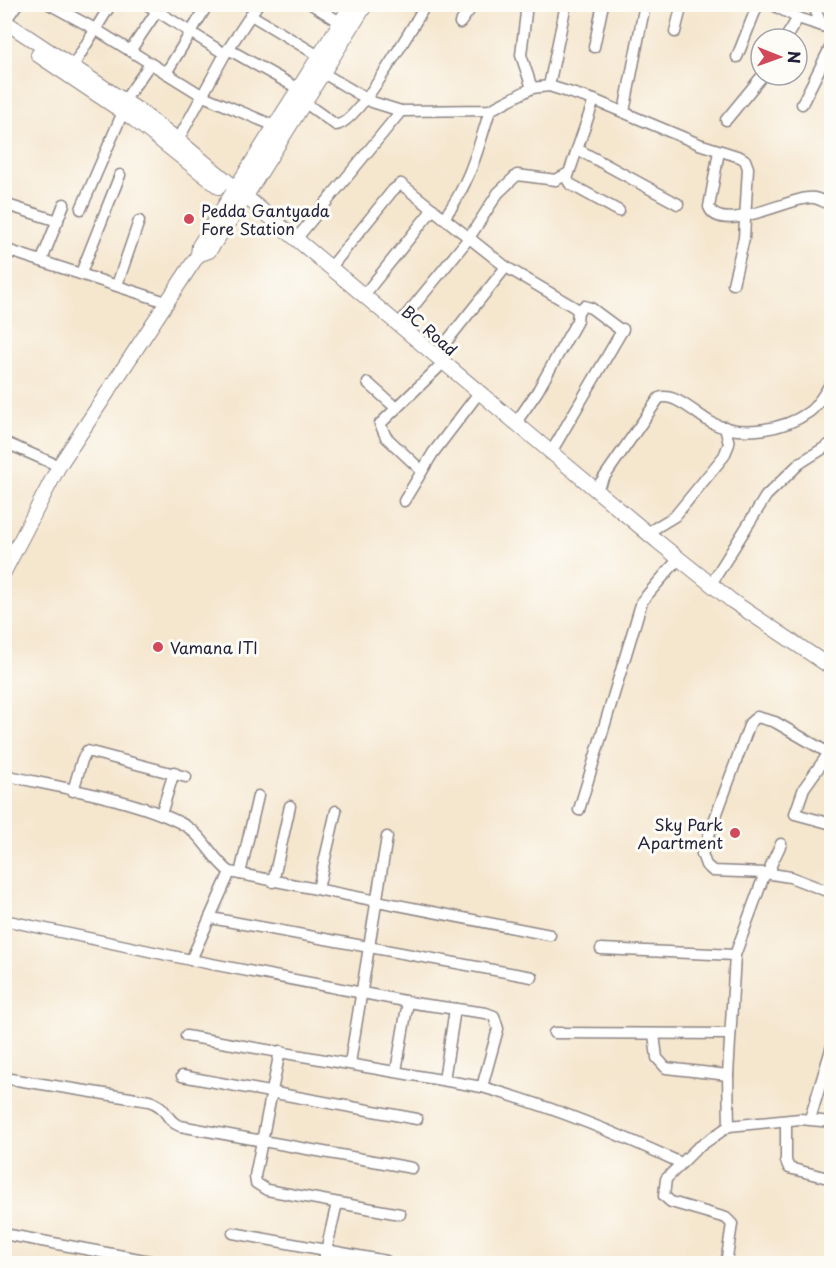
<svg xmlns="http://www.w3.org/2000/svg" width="836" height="1268" viewBox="0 0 836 1268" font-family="'Playpen Sans',sans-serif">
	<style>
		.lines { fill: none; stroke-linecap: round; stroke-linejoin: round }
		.street-casing { stroke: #8c8484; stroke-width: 13 }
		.secondary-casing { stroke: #8c8484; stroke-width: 16 }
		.street { stroke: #fff; stroke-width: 10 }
		.secondary { stroke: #fff; stroke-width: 14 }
		.poi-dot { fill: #d1495b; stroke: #fdfcf7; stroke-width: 2 }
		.labels { text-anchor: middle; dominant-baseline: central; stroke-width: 6; stroke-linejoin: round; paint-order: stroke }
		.poi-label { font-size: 16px; fill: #22223b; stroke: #fdfcf7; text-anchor: start }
		.street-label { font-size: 16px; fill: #22223b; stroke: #fdfcf7 }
	</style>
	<rect width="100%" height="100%" fill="#fdfcf7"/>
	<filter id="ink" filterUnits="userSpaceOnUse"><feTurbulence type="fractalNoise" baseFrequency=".0167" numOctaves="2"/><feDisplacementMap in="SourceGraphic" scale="12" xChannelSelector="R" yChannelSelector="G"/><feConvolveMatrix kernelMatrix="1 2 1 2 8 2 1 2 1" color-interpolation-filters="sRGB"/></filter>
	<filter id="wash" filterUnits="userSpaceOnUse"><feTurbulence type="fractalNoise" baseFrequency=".008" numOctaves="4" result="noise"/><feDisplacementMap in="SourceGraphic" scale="24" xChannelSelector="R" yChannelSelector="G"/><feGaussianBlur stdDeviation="1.35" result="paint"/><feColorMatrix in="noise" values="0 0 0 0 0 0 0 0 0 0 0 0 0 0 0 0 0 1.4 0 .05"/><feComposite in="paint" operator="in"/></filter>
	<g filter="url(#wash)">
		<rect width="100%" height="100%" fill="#f5e6ce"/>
	</g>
	<g filter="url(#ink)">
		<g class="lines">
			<!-- street casing -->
			<g class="street-casing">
				<g id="street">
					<path d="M49,4L95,29L203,96L275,126"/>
					<path d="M146,4L225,54"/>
					<path d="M311,4L340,22"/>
					<path d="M527,4L521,55L532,88"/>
					<path d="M771,4L798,18L832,29"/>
					<path d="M813,4L822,26"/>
					<path d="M251,15L319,56"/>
					<path d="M4,23L17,4"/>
					<path d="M460,23L474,4"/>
					<path d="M675,32L682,4"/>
					<path d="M785,39L798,18"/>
					<path d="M594,47L603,4"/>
					<path d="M228,49L299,89"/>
					<path d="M130,51L157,11"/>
					<path d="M737,57L758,4"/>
					<path d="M73,66L111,4"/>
					<path d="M166,73L208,4"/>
					<path d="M323,73L372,102L401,111L490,110L532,88L549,86L594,100L699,144L740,157L745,160L748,168L744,238L733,284"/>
					<path d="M549,86L566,4"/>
					<path d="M594,100L567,179L570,184L619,211"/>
					<path d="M124,101L150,64"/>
					<path d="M304,102L336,125C357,125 413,26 426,4"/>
					<path d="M802,104L832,44"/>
					<path d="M624,112L645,4"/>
					<path d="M726,120L763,75"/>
					<path d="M178,140L225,54L258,4"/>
					<path d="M577,149L678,204"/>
					<path d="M719,151L709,207C721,237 792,195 814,198C821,199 826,203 832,206"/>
					<path d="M4,204L58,221"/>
					<path d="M81,209L123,112"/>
					<path d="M444,218C469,185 478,149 490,110"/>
					<path d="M297,238L401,111"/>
					<path d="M4,249L166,302"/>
					<path d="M42,260L64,204"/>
					<path d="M331,267L393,190L401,184L506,267L574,307L578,311L577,321L537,392L515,424"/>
					<path d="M81,273L120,175"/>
					<path d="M117,285L139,221"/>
					<path d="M364,295L433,209"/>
					<path d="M578,311L584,306L591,308L622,331"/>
					<path d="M399,324L469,238L498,193L517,175L556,180L567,174"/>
					<path d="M435,356L506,267"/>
					<path d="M368,383L396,408"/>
					<path d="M4,442L59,466"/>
					<path d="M550,454L623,329"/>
					<path d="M422,471L386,437L380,424L439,367"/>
					<path d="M596,489L659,398C675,392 698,416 712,423C741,437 784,430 809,412C819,405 825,391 832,382"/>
					<path d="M404,501L433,453L475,398"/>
					<path d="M647,533L675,516L724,456L729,444L725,427"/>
					<path d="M711,584L766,496L800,463L832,443"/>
					<path d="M829,753L804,788L795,814L832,824"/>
					<path d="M4,775C57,787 141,800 186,826C204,837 213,860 230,872L550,935"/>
					<path d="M73,791L82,760L87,751L186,777"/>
					<path d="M579,810L642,601L674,564"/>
					<path d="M161,814L174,772"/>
					<path d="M765,873L790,877L832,893"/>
					<path d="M765,873L771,871V865L781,844"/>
					<path d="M240,874L258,796"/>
					<path d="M273,882L290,806"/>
					<path d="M318,889L336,811"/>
					<path d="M211,918L532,977"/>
					<path d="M4,920L191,960L420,1004L486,1013L494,1016L498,1029L482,1087"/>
					<path d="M601,949L735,955"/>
					<path d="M191,960L230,872"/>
					<path d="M554,1033L730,1034"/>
					<path d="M654,1034L657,1058L666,1068L728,1075"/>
					<path d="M186,1036L482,1087C550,1106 617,1133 681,1163"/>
					<path d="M280,1051L255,1176L256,1183L267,1190L400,1214"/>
					<path d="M350,1063L387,837"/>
					<path d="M396,1071L408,1002"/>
					<path d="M182,1076L417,1119"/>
					<path d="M4,1078L149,1101C169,1107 164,1120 180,1126L412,1168"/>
					<path d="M444,1080L455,1009"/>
					<path d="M810,1119L832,1046"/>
					<path d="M786,1121V1161L789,1168L824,1177L832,1176"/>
					<path d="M729,1126L728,1075L735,955L765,873L713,871L706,865L702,854L750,723L757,717L775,722L832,755"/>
					<path d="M233,1233L386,1261"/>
					<path d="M4,1234L166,1264"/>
					<path d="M323,1264L337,1203"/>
					<path d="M726,1264L732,1224L726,1218L671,1202L664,1196L666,1179L696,1149L729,1126L800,1119L832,1122"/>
				</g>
			</g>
			<!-- secondary casing -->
			<g class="secondary-casing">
				<g id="secondary">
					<path d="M4,21L138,110L178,140L657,541L732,601L832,668"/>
					<path d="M38,55L132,118L219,187"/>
					<path d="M198,255L209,251L241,204L366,4"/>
					<path d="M4,572L59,466L198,255L199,246L352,4"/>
				</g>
			</g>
			<!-- street -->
			<use href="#street" class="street"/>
			<!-- secondary -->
			<use href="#secondary" class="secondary"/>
		</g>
	</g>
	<!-- markers -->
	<g class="poi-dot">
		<circle cx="189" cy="219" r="6"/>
		<circle cx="158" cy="647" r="6"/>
		<circle cx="735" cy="833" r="6"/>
	</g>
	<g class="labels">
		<!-- poi labels -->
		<g class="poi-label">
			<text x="201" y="210">Pedda Gantyada<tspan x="201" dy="18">Fore Station</tspan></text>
			<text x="170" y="647">Vamana ITI</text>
			<text x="723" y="824" text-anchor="end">Sky Park<tspan x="723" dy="18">Apartment</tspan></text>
		</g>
		<!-- street labels -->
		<g class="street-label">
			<text transform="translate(430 330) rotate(41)">BC Road</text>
		</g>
	</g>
	<!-- margin -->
	<rect width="836" height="1268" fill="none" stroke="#fdfcf7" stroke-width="24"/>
	<!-- north arrow -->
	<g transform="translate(779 57) rotate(91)"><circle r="28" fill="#fdfcf7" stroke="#a5a5ac" stroke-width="1.5"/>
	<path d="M0-4.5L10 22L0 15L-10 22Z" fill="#d1495b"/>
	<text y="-9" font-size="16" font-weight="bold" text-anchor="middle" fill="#22223b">N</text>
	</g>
</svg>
